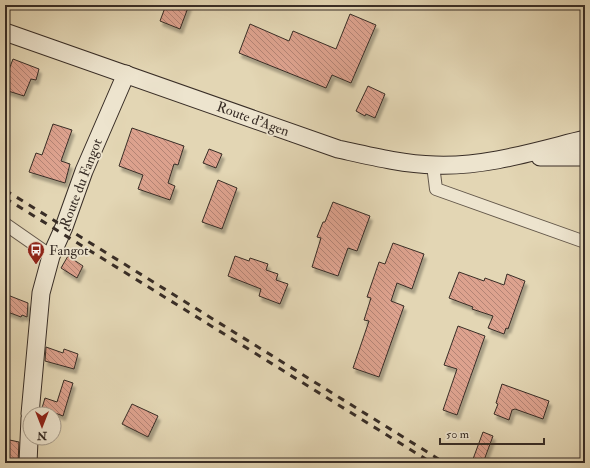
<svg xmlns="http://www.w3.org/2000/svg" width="590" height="468" viewBox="0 0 590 468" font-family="'IM FELL Double Pica',serif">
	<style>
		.building { fill: url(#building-back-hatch); stroke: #382d26; filter: url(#shadow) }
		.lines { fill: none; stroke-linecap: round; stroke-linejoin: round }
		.street-casing { stroke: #63574a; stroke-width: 14 }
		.secondary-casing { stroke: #382d26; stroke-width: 19 }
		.street { stroke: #ede4ce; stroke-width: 12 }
		.secondary { stroke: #ede4ce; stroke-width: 17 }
		.rail { stroke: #382d26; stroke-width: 3; stroke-dasharray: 7 7; stroke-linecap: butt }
		.labels { text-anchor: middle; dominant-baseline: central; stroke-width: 3.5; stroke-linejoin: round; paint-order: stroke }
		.street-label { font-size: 14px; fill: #382d26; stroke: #ede4ce }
		.poi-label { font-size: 14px; fill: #382d26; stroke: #ede4ce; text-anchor: start }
	</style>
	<defs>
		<pattern id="building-back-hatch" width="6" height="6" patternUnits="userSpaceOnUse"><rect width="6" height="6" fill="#dda28e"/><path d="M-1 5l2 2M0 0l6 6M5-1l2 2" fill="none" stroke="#b48474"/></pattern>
		<filter id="shadow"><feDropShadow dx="2.5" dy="4.5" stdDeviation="1" flood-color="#0004"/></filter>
	</defs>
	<rect width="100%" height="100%" fill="#e3d6b4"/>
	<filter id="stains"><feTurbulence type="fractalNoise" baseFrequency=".005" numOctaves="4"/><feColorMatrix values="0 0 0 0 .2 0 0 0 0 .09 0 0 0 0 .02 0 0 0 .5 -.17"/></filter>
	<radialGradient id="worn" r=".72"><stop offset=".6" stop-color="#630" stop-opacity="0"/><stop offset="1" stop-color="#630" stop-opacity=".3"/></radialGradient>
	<!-- building -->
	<g class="building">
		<path d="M166,5H189L180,29L160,21Z"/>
		<path d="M350,14L376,25L351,83L332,75L326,88L239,53L250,24L289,41L293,31L336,49Z"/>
		<path d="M13,59L39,69L36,80L31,79L24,96L5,90V80Z"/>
		<path d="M368,86L385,94L375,118L366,114L365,116L356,111Z"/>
		<path d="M53,124L72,130L61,161L70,164L65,183L29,172L36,153L42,155Z"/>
		<path d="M132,128L184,146L178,165L174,164L168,183L175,186L170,200L138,189L143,175L119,166Z"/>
		<path d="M209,149L222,154L216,168L203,163Z"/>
		<path d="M218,180L237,188L222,229L202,222Z"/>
		<path d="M333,202L370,216L357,251L348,248L338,276L312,267L321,238L317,237L323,222H325Z"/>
		<path d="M393,243L424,254L412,289L397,283L391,301L404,306L379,377L353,368L369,321L364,320L371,298L367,297L379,262L385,264Z"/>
		<path d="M68,256L83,266L77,278L61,268Z"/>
		<path d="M235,256L249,261L250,258L268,264L266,270L278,274L276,280L288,284L280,304L259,296L261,289L228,276Z"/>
		<path d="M459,272L484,281L485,278L504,285L507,274L525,281L508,329L506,328L504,334L488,328L493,316L472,309L473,307L449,298Z"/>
		<path d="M5,294L28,303L27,317L22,315L21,317L5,311Z"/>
		<path d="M458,326L485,336L457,415L443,410L457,369L444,365Z"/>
		<path d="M46,347L63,353L64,349L78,354L74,369L45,361Z"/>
		<path d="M64,380L73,383L63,416L42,408L45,398L57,402Z"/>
		<path d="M502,384L549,401L543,419L515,409L512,410L509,420L494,414L498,404L496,403Z"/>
		<path d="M132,404L158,416L148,437L122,424Z"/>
		<path d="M483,432L493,436L483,463H480L473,459Z"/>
		<path d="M5,439L19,442L18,463H5Z"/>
	</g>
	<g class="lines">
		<!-- street casing -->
		<g class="street-casing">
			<g id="street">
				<path d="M433,165L436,189L585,242"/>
				<path d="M5,224L51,256"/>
			</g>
		</g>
		<!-- secondary casing -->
		<g class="secondary-casing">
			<g id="secondary">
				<path d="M5,32L338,149C370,156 402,164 435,165C486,167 536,151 585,139"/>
				<path d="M540,157H585"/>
				<path d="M30,414L41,293L51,256L64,227L84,171L126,74"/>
				<path d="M28,463L30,418"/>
			</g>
		</g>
		<!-- street -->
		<use href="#street" class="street"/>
		<!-- secondary -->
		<use href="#secondary" class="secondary"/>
		<!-- rail -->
		<g class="rail">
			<path d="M5,190L445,463"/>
			<path d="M5,198L432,463"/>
		</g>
	</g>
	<!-- icons -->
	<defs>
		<g id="bus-pin" transform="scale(0.9)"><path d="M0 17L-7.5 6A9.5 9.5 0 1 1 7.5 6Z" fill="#8f2418" stroke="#ede4ce"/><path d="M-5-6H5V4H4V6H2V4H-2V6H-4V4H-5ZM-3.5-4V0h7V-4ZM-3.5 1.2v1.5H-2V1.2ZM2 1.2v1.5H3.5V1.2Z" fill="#fff"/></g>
	</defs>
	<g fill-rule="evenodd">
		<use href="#bus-pin" x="36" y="250"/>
	</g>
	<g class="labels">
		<!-- street labels -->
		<g class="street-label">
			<text transform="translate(253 119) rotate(20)">Route d'Agen</text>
			<text transform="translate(81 183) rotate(-69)">Route du Fangot</text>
		</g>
		<!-- poi labels -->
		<g class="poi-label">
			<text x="49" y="250">Fangot</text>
		</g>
	</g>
	<!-- margin -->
	<rect width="590" height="468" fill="none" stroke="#e3d6b4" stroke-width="20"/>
	<rect x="6" y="6" width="578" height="456" fill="none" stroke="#382d26" stroke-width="2"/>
	<rect x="10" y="10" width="570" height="448" fill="none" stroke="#382d26"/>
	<!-- north arrow -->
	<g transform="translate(42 426) rotate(180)"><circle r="19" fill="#ede4ce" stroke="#a59b8b"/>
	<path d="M0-3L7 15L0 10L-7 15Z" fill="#8f2418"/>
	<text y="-6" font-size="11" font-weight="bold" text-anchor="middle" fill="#382d26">N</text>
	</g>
	<!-- scale -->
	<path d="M440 438v6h104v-6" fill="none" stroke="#382d26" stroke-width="2"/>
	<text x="446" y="438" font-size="12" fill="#382d26" stroke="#ede4ce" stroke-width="3" paint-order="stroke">50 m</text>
	<rect width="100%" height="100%" filter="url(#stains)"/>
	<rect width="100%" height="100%" fill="url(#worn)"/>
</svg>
